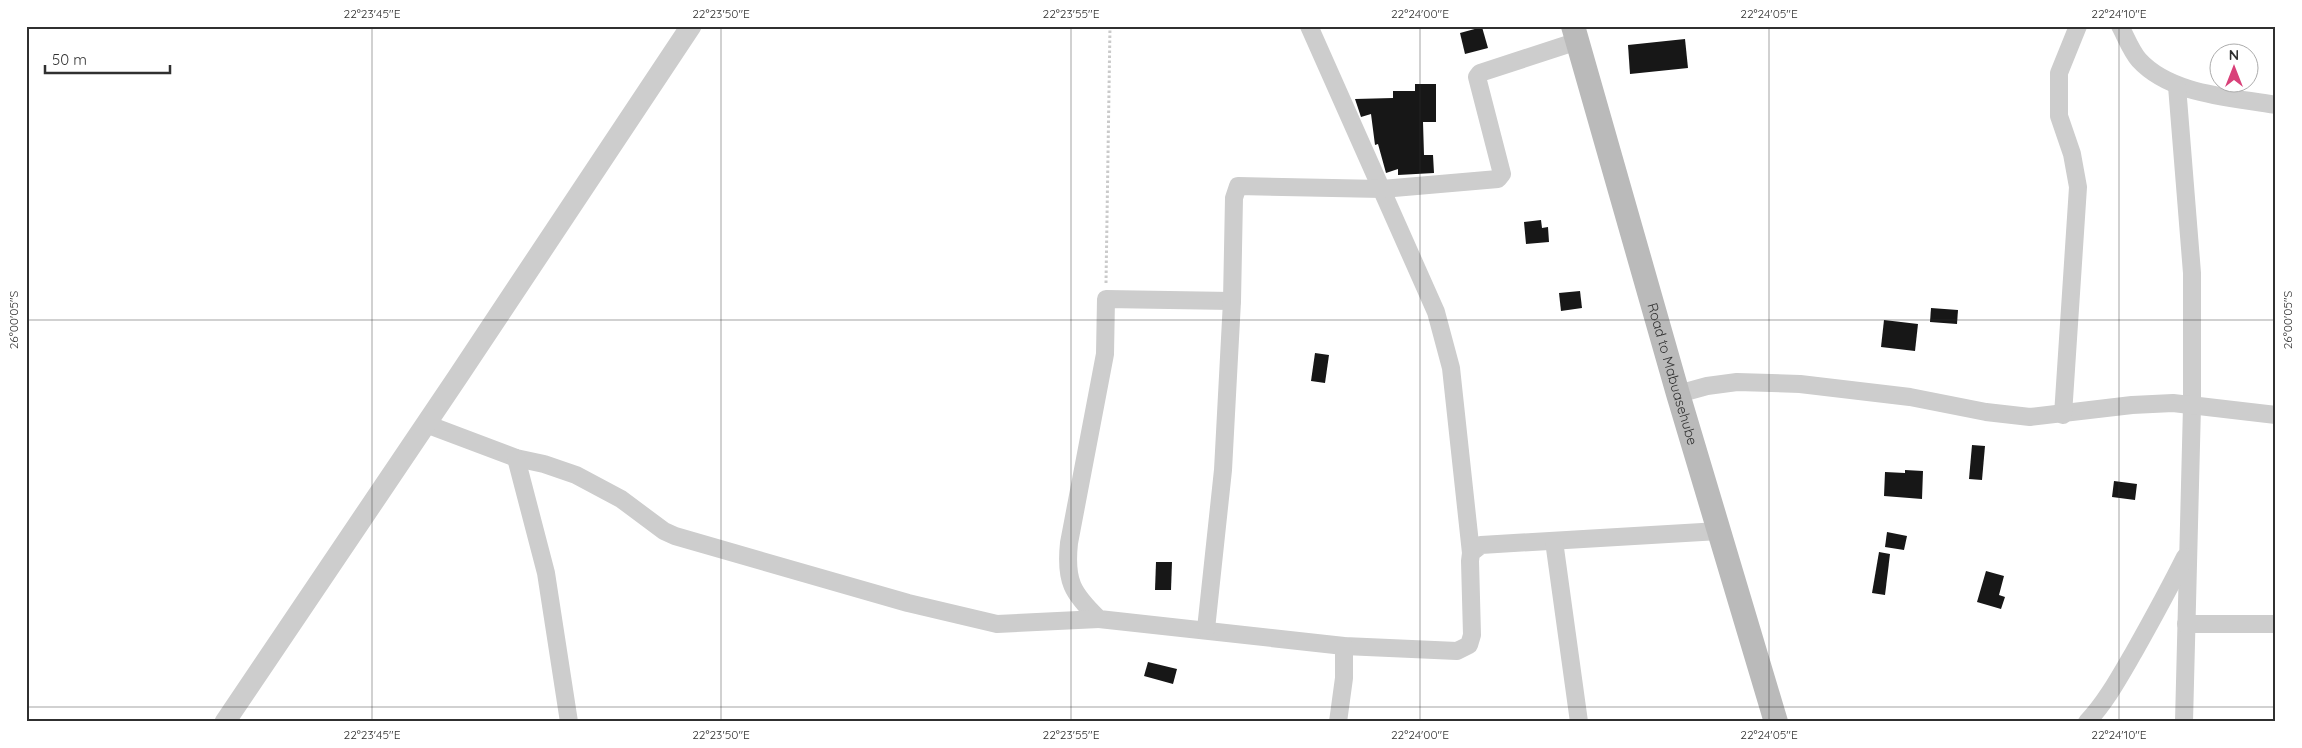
<svg xmlns="http://www.w3.org/2000/svg" width="2302" height="748" viewBox="0 0 2302 748" font-family="Quicksand,sans-serif">
	<style>
		.building { fill: #171717 }
		.lines { fill: none; stroke-linecap: round; stroke-linejoin: round }
		.path { stroke: #cacaca; stroke-width: 3; stroke-dasharray: 2.5 2.5; stroke-linecap: butt }
		.minor { stroke: #cdcdcd; stroke-width: 18 }
		.tertiary { stroke: #cdcdcd; stroke-width: 21 }
		.secondary { stroke: #bababa; stroke-width: 24 }
		.ticks { fill: none; stroke: #303030; stroke-width: 1; stroke-opacity: 0.45 }
		.labels { text-anchor: middle; dominant-baseline: central; stroke-width: 5; stroke-linejoin: round; paint-order: stroke }
		.street-label { font-size: 14px; fill: #303030; stroke: #fff }
		.neatline { fill: none; stroke: #303030; stroke-width: 2 }
		.ticks-label { font-size: 12px; text-anchor: middle; fill: #303030 }
	</style>
	<rect width="100%" height="100%" fill="#fff"/>
	<!-- building -->
	<g class="building">
		<path d="M1482,27L1488,48L1465,54L1460,33Z"/>
		<path d="M1685,39L1688,68L1630,74L1628,45Z"/>
		<path d="M1415,84H1436V122H1423L1424,155H1433L1434,173L1398,175V169L1386,173L1378,144L1375,145L1371,114L1361,117L1355,99L1393,98V91H1415Z"/>
		<path d="M1541,220L1542,228L1548,227L1549,242L1526,244L1524,222Z"/>
		<path d="M1580,291L1582,308L1561,311L1559,293Z"/>
		<path d="M1931,308L1958,310L1957,324L1930,322Z"/>
		<path d="M1884,320L1918,324L1915,351L1881,347Z"/>
		<path d="M1315,353L1329,355L1325,383L1311,381Z"/>
		<path d="M1972,445L1985,446L1982,480L1969,479Z"/>
		<path d="M1905,470L1923,471L1922,499L1884,496L1885,472L1905,473Z"/>
		<path d="M2114,481L2137,484L2135,500L2112,497Z"/>
		<path d="M1887,532L1907,536L1904,550L1885,547Z"/>
		<path d="M1879,552L1890,554L1885,595L1872,593Z"/>
		<path d="M1156,562H1172L1171,590H1155Z"/>
		<path d="M1986,571L2004,576L1999,595L2005,597L2001,609L1977,602Z"/>
		<path d="M1148,662L1177,669L1173,684L1144,676Z"/>
	</g>
	<g class="lines">
		<!-- path -->
		<path class="path" d="M1106,283L1110,26"/>
		<!-- minor -->
		<g class="minor">
			<path d="M1309,26L1436,312L1451,368L1471,553"/>
			<path d="M2120,26C2126,37 2131,51 2139,60C2171,95 2231,97 2276,105"/>
			<path d="M2177,86L2192,273V406L2184,722"/>
			<path d="M1232,301L1106,299L1105,354L1069,543C1065,581 1072,593 1099,619L1344,646L1457,651L1469,645L1472,635L1470,561L1471,553L1481,545L1719,531"/>
			<path d="M1678,394L1707,386L1737,382L1800,384L1910,397L1986,412L2030,417L2132,405L2173,403L2276,415"/>
			<path d="M2063,415L2078,187L2072,154L2059,116V73L2078,26"/>
			<path d="M426,424L516,458L544,464L576,475L621,499L664,531L675,536L908,603L997,624L1099,619"/>
			<path d="M516,458L546,573L569,722"/>
			<path d="M1554,541L1579,722"/>
			<path d="M2186,624H2276"/>
			<path d="M1206,629L1223,470L1232,301L1234,198L1238,186L1382,189L1498,179L1502,174L1477,77L1480,73L1578,41"/>
			<path d="M1338,722L1344,678V646"/>
			<path d="M2087,722C2106,702 2120,676 2134,652C2152,620 2169,589 2185,557"/>
		</g>
		<!-- tertiary -->
		<path class="tertiary" d="M225,722L457,378L691,26"/>
		<!-- secondary -->
		<path class="secondary" id="s1" d="M1573,26L1678,394L1776,722"/>
	</g>
	<!-- ticks -->
	<path class="ticks" d="M372,26V722M721,26V722M1071,26V722M1420,26V722M1769,26V722M2119,26V722M26,320H2276M26,707H2276"/>
	<g class="labels">
		<!-- street labels -->
		<g class="street-label">
			<text stroke="none"><textPath href="#s1" startOffset="362">Road to Mabuasehube</textPath></text>
		</g>
	</g>
	<!-- border -->
	<rect width="2302" height="748" fill="none" stroke="#ffffff" stroke-width="55"/>
	<!-- north arrow -->
	<g transform="translate(2234 68)"><circle r="24" fill="#ffffff" stroke="#acacac"/>
	<path d="M0-4L9 19L0 12L-9 19Z" fill="#d94179"/>
	<text y="-8" font-size="14" font-weight="bold" text-anchor="middle" fill="#303030">N</text>
	</g>
	<!-- scale -->
	<path d="M45 65v8h125v-8" fill="none" stroke="#303030" stroke-width="2.5"/>
	<text x="52" y="65" font-size="15" fill="#303030" stroke="#ffffff" stroke-width="4" paint-order="stroke">50 m</text>
	<rect x="28" y="28" width="2246" height="692" class="neatline"/>
	<g class="ticks-label">
		<text x="372" y="18">22°23'45"E</text>
		<text x="721" y="18">22°23'50"E</text>
		<text x="1071" y="18">22°23'55"E</text>
		<text x="1420" y="18">22°24'00"E</text>
		<text x="1769" y="18">22°24'05"E</text>
		<text x="2119" y="18">22°24'10"E</text>
		<text transform="translate(14 320) rotate(-90)" y="4">26°00'05"S</text>
		<text transform="translate(2288 320) rotate(-90)" y="4">26°00'05"S</text>
		<text x="372" y="739">22°23'45"E</text>
		<text x="721" y="739">22°23'50"E</text>
		<text x="1071" y="739">22°23'55"E</text>
		<text x="1420" y="739">22°24'00"E</text>
		<text x="1769" y="739">22°24'05"E</text>
		<text x="2119" y="739">22°24'10"E</text>
	</g>
</svg>
